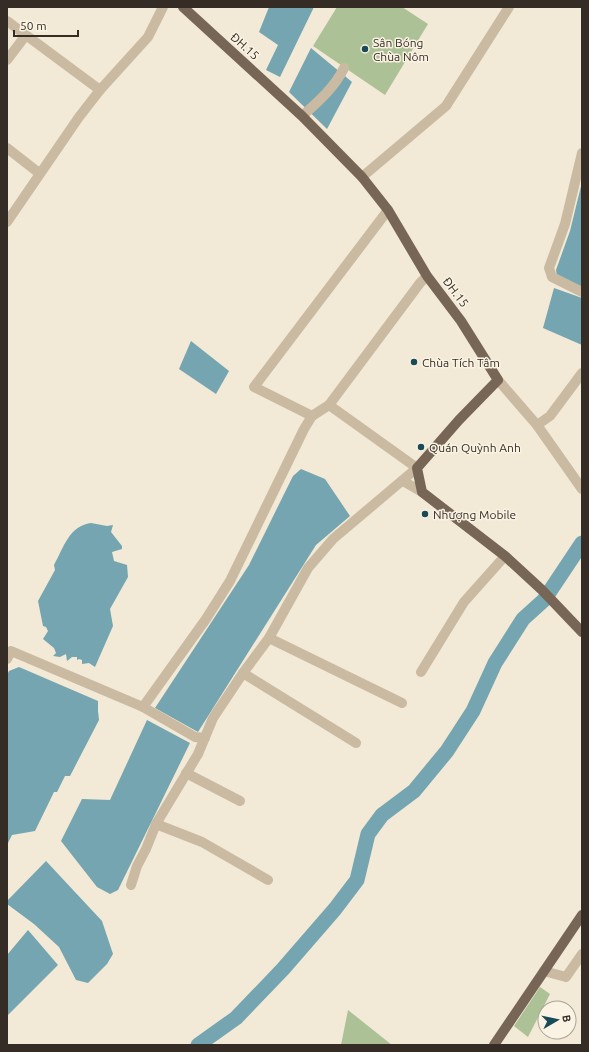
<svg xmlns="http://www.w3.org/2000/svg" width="589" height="1052" viewBox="0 0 589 1052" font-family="Ubuntu,sans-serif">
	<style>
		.green { fill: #adc196 }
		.water { fill: #74a5b0 }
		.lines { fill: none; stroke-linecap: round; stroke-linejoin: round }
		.river { stroke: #74a5b0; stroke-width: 15 }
		.minor { stroke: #cabaa2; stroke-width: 10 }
		.major { stroke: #765; stroke-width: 10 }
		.poi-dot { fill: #194a58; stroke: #faf3e3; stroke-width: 1.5 }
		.labels { text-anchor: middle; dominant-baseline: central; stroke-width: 3; stroke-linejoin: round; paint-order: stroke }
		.poi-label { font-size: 12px; fill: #352c25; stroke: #faf3e3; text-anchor: start }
		.street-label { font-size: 12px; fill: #352c25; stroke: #faf3e3 }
	</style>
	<rect width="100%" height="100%" fill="#f2e9d6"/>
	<!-- green -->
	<g class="green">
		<path d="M337,7H402L428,24L385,95L313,46Z"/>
		<path d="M540,987L550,994L528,1037L514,1026Z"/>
		<path d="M348,1010L392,1045H341Z"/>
	</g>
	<!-- water -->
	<g class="water">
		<path d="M269,7H314L280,77L266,70L278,45L259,32Z"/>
		<path d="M311,48L352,82L327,129L289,92Z"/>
		<path d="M582,182V287L557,276L556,270L570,231Z"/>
		<path d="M554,288L582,298V345L543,328Z"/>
		<path d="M191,341L229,371L216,394L179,369Z"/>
		<path d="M301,469L325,479L350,516L316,545L198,732L155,708L249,565L293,476Z"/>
		<path d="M91,523L107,526L113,525L111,532L122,546V549L112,552L114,561L127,565L128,577L110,609L113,626L95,667L89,663L82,664V660L79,659L77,660V657H72L67,661L66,654L60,657L53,656L56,653L54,648L43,639L48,631L46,627L43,626L38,601L55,570L54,565C64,547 69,526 91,523Z"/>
		<path d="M19,667L98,701V711L99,720L70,776H65L57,792H54L35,831L12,835L8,843L7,675L9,671Z"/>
		<path d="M147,720L190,743L118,890L110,894L97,887L61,841L82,799L110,800Z"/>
		<path d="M46,861L102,921L113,954L107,964L88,983L76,980L59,947L34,924L7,904V901Z"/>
		<path d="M28,930L58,965L7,1016V955Z"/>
	</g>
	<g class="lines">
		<!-- river -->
		<path class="river" d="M198,1045L236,1018L283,969L335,909L357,880L368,834L382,815L414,791L447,751L473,711L495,663L523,619L544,600L582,543"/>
		<!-- minor -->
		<g class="minor">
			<path d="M7,21L100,90"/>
			<path d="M7,60L26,35"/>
			<path d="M302,116C317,103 335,87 344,68"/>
			<path d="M7,148L39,173"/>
			<path d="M582,153L565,224L549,268L552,277L582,292"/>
			<path d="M362,177L446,106L509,7"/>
			<path d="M7,222L79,117L100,90L148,37L163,7"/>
			<path d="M498,380L537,425L550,416L582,373"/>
			<path d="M312,416L254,387L388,210"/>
			<path d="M537,425L582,489"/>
			<path d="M403,481L422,492"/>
			<path d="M269,638L402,703"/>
			<path d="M7,659L11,651L143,707L195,737L205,738"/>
			<path d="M421,672L464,602L505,556"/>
			<path d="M243,673L356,743"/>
			<path d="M143,707L206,619L230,581L304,429L312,416L329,405L420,283L427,276"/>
			<path d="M186,773L240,801"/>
			<path d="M156,824L202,842L268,880"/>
			<path d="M131,885L137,866L146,849L156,824L198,754L213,718L243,673L269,638L308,568L333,539L417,468L329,405"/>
			<path d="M544,971L566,977L582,954"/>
		</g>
		<!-- major -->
		<g class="major">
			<path d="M183,7L302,116L362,177L388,210L427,276L461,321L498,380L459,420L417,468L422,492L505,556L542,590L582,632"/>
			<path d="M494,1045L582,915"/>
		</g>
	</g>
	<!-- markers -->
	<g class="poi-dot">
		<circle cx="365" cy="49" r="4"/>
		<circle cx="414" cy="362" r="4"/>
		<circle cx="421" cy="447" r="4"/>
		<circle cx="425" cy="514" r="4"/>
	</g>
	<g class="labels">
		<!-- poi labels -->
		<g class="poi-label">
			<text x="373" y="42">Sân Bóng<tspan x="373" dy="14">Chùa Nôm</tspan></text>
			<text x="422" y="362">Chùa Tích Tâm</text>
			<text x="429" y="447">Quán Quỳnh Anh</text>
			<text x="433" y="514">Nhượng Mobile</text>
		</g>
		<!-- street labels -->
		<g class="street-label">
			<text transform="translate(245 46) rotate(42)">ĐH.15</text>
			<text transform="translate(456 292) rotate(53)">ĐH.15</text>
		</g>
	</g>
	<!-- border -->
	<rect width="589" height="1052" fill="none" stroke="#352c25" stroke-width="16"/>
	<!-- north arrow -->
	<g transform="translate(557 1020) rotate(81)"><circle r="19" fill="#faf3e3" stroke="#aba397"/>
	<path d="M0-3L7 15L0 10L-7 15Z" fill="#194a58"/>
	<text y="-6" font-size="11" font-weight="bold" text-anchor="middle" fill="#352c25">B</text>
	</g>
	<!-- scale -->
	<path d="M14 30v6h64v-6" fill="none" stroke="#352c25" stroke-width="2"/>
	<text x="20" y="30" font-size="12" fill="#352c25" stroke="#faf3e3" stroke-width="3" paint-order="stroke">50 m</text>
</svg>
